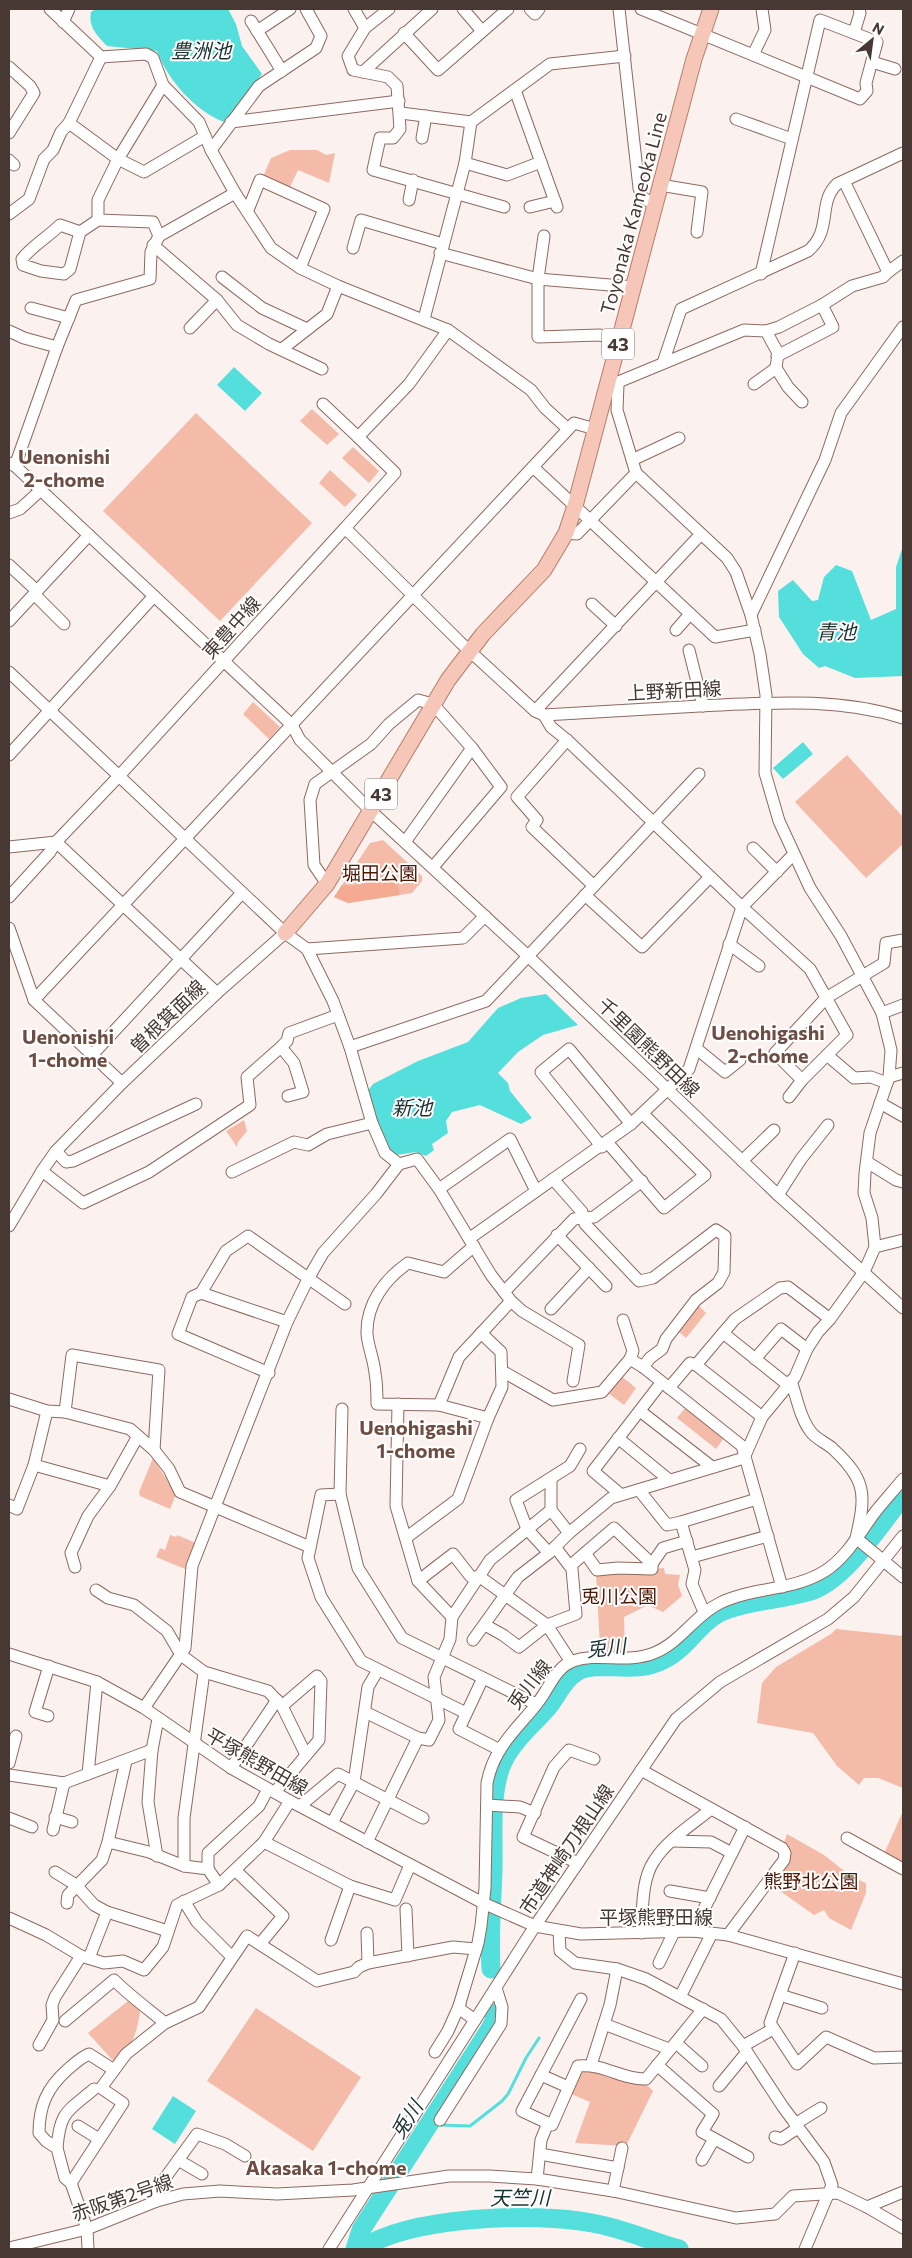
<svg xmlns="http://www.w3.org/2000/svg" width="912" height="2258" viewBox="0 0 912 2258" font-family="Commissioner,'Noto Sans JP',sans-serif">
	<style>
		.green { fill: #f4bba8 }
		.forest { fill: #f5aa92 }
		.water { fill: #54dfdc }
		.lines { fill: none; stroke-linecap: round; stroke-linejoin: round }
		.stream { stroke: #54dfdc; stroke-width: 3 }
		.river { stroke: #54dfdc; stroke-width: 19 }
		.minor-casing { stroke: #8c6a5f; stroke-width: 13 }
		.major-casing { stroke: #b57d6a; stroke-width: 17 }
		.minor { stroke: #fff; stroke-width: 11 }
		.major { stroke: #f6c7b8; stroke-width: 15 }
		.labels { text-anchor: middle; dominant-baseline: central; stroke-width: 4; stroke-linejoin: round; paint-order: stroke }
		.shield { fill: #fff; stroke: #7f7470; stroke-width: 1 }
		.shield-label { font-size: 18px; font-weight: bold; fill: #483833 }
		.street-label { font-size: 19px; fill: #483833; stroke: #fff }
		.park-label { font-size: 19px; fill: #4e1602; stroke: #fff }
		.water-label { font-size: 20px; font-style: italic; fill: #1a3231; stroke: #fff }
		.neighbourhood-label { font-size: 20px; font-weight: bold; fill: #6e4e43; stroke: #fff }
	</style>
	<rect width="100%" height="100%" fill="#fbf2f0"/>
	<!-- green -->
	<g class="green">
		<path d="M290,150H317L326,155L335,153L329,183L298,170L289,189L263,177L271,158Z"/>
		<path d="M312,409L339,434L327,445L300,421Z"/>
		<path d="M196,413L312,523L220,621L103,511Z"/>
		<path d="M353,447L379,471L369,483L342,458Z"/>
		<path d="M330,470L357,495L345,507L319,483Z"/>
		<path d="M253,702L280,727L269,739L243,714Z"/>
		<path d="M847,755L903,817V844L866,878L795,802Z"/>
		<path d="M383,840L422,876V881L412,893L348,903L334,897L370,843Z"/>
		<path d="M244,1120L247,1131L238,1142L237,1147L226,1131Z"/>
		<path d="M698,1305L706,1313L686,1338L678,1331Z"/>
		<path d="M621,1376L636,1388L624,1405L608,1393Z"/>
		<path d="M686,1407L724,1438L716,1449L677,1418Z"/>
		<path d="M153,1458L176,1494L170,1509L140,1496L139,1492Z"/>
		<path d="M170,1535L176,1537L177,1535L196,1543L185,1569L156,1557L160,1548L165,1550Z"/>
		<path d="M664,1568L665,1574L680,1575L678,1585L682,1596L663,1612L648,1605L624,1617L625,1652L598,1653L600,1646L596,1574Z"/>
		<path d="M836,1629L903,1636V1788L878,1778H864L859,1785L837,1766L813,1733L757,1723L762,1683L776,1667L831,1634Z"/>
		<path d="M903,1811V1865L884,1854Z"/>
		<path d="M787,1834L824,1855L852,1877L866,1883V1893L851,1930L829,1918L824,1910L814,1915L773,1886C782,1872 796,1859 784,1843Z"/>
		<path d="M128,2001L141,2006C137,2033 134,2043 116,2064L88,2033Z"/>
		<path d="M256,2008L361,2077L313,2151L207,2081Z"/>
		<path d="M593,2070L646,2084L653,2091L626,2146L575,2143L590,2102L571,2094L579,2072Z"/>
	</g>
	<!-- forest -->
	<path class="forest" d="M388,879L398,886L400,895L348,903L334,897L342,885L352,886Z"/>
	<!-- water -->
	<g class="water">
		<path d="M96,9H228L236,24L242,46L262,74L224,122C195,111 167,79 157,51L107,46C97,35 88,27 91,12Z"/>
		<path d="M234,367L262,393L245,411L217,385Z"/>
		<path d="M903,546V676L855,678L825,666L819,668L803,654L779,617L778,591L793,580L812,601L818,600L824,577L836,565L852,571L871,620L896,609V567Z"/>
		<path d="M803,742L813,754L783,779L773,768Z"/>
		<path d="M546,994L578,1025L543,1035L518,1052L498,1073L508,1083L510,1091L532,1118L521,1124L480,1105L452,1112L446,1121L448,1133L432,1144L434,1150L426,1156L416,1152L397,1155L388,1150L367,1092L373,1084L418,1061L468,1042L498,1008L521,998Z"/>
		<path d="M173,2096L196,2111L175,2144L152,2129Z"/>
	</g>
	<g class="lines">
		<!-- stream -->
		<g class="stream">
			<path d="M428,2125H431"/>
			<path d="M440,2125L470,2126L502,2101L508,2094L526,2058L539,2038"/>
		</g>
		<!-- river -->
		<g class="river">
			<path d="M491,1969C489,1936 492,1903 493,1870C494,1837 489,1792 503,1762C513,1740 534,1724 549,1706C558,1694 564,1679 578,1671C600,1660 634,1675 663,1660C687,1649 698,1623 721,1612C749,1600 782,1600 811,1591C846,1579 880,1525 903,1496"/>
			<path d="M355,2249L361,2230L490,2029L494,2021L495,2013"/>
			<path d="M361,2249C411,2216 534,2212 592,2223C622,2228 650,2241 679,2249"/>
		</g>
		<!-- minor casing -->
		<g class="minor-casing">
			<g id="minor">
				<path d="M50,9L101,57L146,54L153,58L163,85L199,122L211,150L235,193L271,248L300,268L324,209L260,180L248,210"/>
				<path d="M354,9L365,28"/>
				<path d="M389,9L365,28L348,56L353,70L388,77L397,86L400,129L393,138H380L373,170L504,207"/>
				<path d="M463,9L482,31"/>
				<path d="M530,9L535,14L539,9"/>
				<path d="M619,9L639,188L642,197L655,205"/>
				<path d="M641,9L860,99L867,91L866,83L877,42L820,20L761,274"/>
				<path d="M251,21L282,71"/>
				<path d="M63,22L69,9"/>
				<path d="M257,31L290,9"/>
				<path d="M404,33L438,70L508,9"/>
				<path d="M854,33L860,13L859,9"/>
				<path d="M753,55L765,30L762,9"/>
				<path d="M872,62L895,69"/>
				<path d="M9,67L30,86L34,93L9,133"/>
				<path d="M363,72L432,9"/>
				<path d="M163,85L118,159L144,172L205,136"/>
				<path d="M515,90L557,207"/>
				<path d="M401,113L471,122"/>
				<path d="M736,119L792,139"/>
				<path d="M231,122L399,101"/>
				<path d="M422,138L426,116"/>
				<path d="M211,150L259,86L316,48L321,36L306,9"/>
				<path d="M9,160L14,165"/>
				<path d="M465,163L507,175L541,162"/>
				<path d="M844,181L888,272L903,261"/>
				<path d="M660,185L702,192L697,232"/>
				<path d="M409,200L413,180"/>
				<path d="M530,207L555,201"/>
				<path d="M9,214L29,199L44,159L53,150L61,132L69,123"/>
				<path d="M80,232L60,225C48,237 32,246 22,259L23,265L41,271L64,274L70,269L80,232L98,220"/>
				<path d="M159,236L235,193"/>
				<path d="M544,236L538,279V337L599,335L620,339"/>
				<path d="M153,245L217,300L237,325L269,344L322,369"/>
				<path d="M353,248L361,220L443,244"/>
				<path d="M440,253L538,279L634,287"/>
				<path d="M300,268L338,286L448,330L531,390L545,408L568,429"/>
				<path d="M222,277L262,308L307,329"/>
				<path d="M31,308L69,318"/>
				<path d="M424,319L465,163L471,122L550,64L625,56"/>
				<path d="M190,328L217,300"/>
				<path d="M9,331L24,338L57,347"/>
				<path d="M766,331L779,327L822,305"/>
				<path d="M282,349L327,314L338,286"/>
				<path d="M777,356L833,327L822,305L852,286L883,277L888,272"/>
				<path d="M663,363L681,309L808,251C833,230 817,203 837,184L903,153"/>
				<path d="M754,384L776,368"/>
				<path d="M611,385L744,330L766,331L778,353L776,368L788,387L802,402"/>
				<path d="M323,404L358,437"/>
				<path d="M632,460L679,438"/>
				<path d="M9,463L15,466L292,725L300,740L371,811L529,957L778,1195L903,1308"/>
				<path d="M15,466L57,347L76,300L150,279L151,252L159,236L153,222L98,220V200L118,159L69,123L101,57"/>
				<path d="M533,467L715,637L755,630"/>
				<path d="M9,513L20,509L41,490"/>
				<path d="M345,528L395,473L358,437L409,384L448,330"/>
				<path d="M566,533L577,534L636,473"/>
				<path d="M9,565L37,591"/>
				<path d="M34,594L64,624"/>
				<path d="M592,604L616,626"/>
				<path d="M751,615L825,460L841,413L903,327"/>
				<path d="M9,621L89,535"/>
				<path d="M676,630L690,614"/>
				<path d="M689,650L703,706"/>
				<path d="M9,672L285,933L307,949L333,1001L350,1047L372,1123L385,1153L399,1164L417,1159L439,1189L491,1275L511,1301L522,1311L579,1345L573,1381"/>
				<path d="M535,711L701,534"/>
				<path d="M544,715L551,727L567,740L742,907L810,969L847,1035L802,1080L789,1097"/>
				<path d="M567,740L517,797L537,820L532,827L594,886"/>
				<path d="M9,755L154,596"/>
				<path d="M56,842L217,993"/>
				<path d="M405,842L472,748"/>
				<path d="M9,847L56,842"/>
				<path d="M753,848L777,872"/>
				<path d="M327,884L314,865L310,800L315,784L371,744L389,724L418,700L433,704L472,748L501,787L433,867"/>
				<path d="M585,895L642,947L710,877"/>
				<path d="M9,897L50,852L56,842L119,776L345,528L461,643L535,711L544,715C596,712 648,709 700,706C769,703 836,697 903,718"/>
				<path d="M9,928L34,1000L122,1083"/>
				<path d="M729,944L759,966"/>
				<path d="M307,949L463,938L485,916"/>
				<path d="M34,1000L574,423L595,429"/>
				<path d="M882,1013L903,1005"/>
				<path d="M281,1047L287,1041L289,1033L338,1015"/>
				<path d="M350,1047L486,1001L699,774"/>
				<path d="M697,1049L725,1072L740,1060"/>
				<path d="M93,1054L242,893"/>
				<path d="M827,1055L854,1078L871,1077L887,1083"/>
				<path d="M889,1077L903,1073"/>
				<path d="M802,1080L775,1053L826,998L884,963L886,943L903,940"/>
				<path d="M880,1103L903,1116"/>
				<path d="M607,1142L664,1208L705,1175L643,1114"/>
				<path d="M602,1147L541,1072L569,1049L631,1124"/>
				<path d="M56,1151L66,1162L73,1161L196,1104"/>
				<path d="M742,1161L774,1130"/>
				<path d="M867,1162L896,1180L903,1182"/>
				<path d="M42,1171L83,1203L149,1172L250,1105L247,1077L281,1047L294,1063L303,1092L288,1096"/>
				<path d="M232,1172L294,1142L308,1145L327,1134L372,1123"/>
				<path d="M553,1179L582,1212L585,1224L639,1281L653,1278L716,1230L725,1236L724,1272L718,1283L696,1300L666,1339L662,1349L650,1358L643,1367"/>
				<path d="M439,1189L510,1139L536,1191"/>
				<path d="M778,1195L801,1159L828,1125"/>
				<path d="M9,1226L42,1171L56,1151L122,1083L217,993L285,933"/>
				<path d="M557,1235L606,1286"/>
				<path d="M470,1238L631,1124L689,1069L742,907L793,855"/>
				<path d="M474,1246L444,1272L408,1263C385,1279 366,1304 367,1334C368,1347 374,1360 375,1373C377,1383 377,1394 377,1404L439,1405L488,1418"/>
				<path d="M875,1247L903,1240"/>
				<path d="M504,1292L574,1219L594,1217L642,1181"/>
				<path d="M201,1293L192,1297L178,1334L269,1373"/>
				<path d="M551,1309L589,1268"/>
				<path d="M623,1320L633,1351L630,1359"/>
				<path d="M287,1322L201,1293L226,1251L248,1236L345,1304"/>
				<path d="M723,1333L735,1319L780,1288L788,1287L830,1319"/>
				<path d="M755,1359L781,1329L807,1349"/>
				<path d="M696,1365L762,1417"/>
				<path d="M502,1371L553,1400L602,1392L630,1359L643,1367L742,1446L782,1587"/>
				<path d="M791,1381C797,1398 800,1418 811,1432C816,1439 825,1442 832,1448C867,1480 866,1495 856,1538L903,1577"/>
				<path d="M669,1388L690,1363L696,1365L723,1333L788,1385"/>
				<path d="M9,1399L47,1411L65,1412L130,1429L154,1450L169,1469L180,1492L310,1547"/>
				<path d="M439,1405L459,1357L511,1301"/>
				<path d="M342,1409L340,1494L358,1568L402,1638L536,1704"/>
				<path d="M640,1411L712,1467"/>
				<path d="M65,1412L72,1355L159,1370L154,1450"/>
				<path d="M618,1438L668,1479"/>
				<path d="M34,1465L110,1486"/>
				<path d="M639,1490L667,1525L681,1522L757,1499"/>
				<path d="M340,1494L321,1495L308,1558L321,1597L361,1661L466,1713"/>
				<path d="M620,1494L593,1471L661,1383"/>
				<path d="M9,1505L17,1509L34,1465L47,1411"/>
				<path d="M551,1510L569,1533"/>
				<path d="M681,1522L695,1570L692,1584L704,1612"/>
				<path d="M407,1537L458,1499L488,1418L502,1387L501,1352L481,1333"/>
				<path d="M549,1553L527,1529L516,1500L570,1466L580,1449"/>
				<path d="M585,1553L597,1570L618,1568L652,1569V1564"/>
				<path d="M692,1557L768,1536"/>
				<path d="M570,1566L614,1528L652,1564L663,1548L687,1541"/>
				<path d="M75,1567L71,1553L88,1516L110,1486L138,1436"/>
				<path d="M418,1581L453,1554L471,1577H480L547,1625L571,1662"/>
				<path d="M96,1590L108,1598L134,1605L167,1631L181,1655L204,1672L268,1691L282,1706L306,1755"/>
				<path d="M452,1617L490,1560L551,1510V1479"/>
				<path d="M485,1625L503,1635L519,1647L547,1625L576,1614L572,1569L555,1547"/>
				<path d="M473,1640L518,1577L549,1553L569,1533L611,1498L744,1458L762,1417L795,1377L807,1349L818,1332L830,1319L864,1272L875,1247L872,1218L864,1193L865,1173L870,1133L889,1077L891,1050L882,1013L841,936L810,888L779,821L765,773L766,695L760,654L751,615L736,572L727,558L636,473L617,410L618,384"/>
				<path d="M9,1654L97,1682L144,1708L231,1768L290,1801L483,1903L535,1926L581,1934L693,1931L728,1935L903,1984"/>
				<path d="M483,1678L459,1729L500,1750"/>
				<path d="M144,1708L185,1648L192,1566L287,1322L308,1279L323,1253L376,1194L399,1164"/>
				<path d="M365,1712L418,1738L429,1740L439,1720L434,1677L450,1639L452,1617L418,1581L396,1506L398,1404"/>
				<path d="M48,1716L35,1712L49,1666"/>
				<path d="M9,1763L16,1736"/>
				<path d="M231,1768L277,1700"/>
				<path d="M641,1770L782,1848L785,1853L784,1860L728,1935"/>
				<path d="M88,1774L97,1682"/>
				<path d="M9,1775L64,1783L152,1750"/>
				<path d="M275,1792L319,1740L321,1681L317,1676L282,1706"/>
				<path d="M487,1805L520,1807L535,1813"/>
				<path d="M300,1806L338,1774L423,1818"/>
				<path d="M55,1817L72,1822"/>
				<path d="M9,1818L32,1827"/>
				<path d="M332,1823L354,1782L368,1687L378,1670"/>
				<path d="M53,1830L64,1783"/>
				<path d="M847,1838L903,1869"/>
				<path d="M673,1841L711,1842L732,1853"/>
				<path d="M108,1842L149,1852L184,1866L208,1869L219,1885"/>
				<path d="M264,1842L350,1886L395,1900L410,1865"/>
				<path d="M367,1842L418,1738"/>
				<path d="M157,1856L148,1802L152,1750L158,1719"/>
				<path d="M578,1863L523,1837L554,1767L569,1750L594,1759"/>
				<path d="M184,1866V1818L204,1672"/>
				<path d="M208,1869V1853L259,1806L268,1789"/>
				<path d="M235,1870L283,1916L260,1944"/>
				<path d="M55,1872L76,1885L94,1905L107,1912L168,1931"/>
				<path d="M670,1891L710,1898"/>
				<path d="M184,1901L197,1922L232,1957"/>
				<path d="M67,1903L68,1895L102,1860L108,1842L126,1761"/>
				<path d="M406,1909L408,1956"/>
				<path d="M9,1918L46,1935L81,1956L104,1963L123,1961L144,1970L163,1947L177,1905L219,1885L264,1842L290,1801"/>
				<path d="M559,1931L560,1951L575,1963L617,1969L646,1979L721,2019L743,2046L783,2107L824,2162L832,2185L805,2249"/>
				<path d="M693,1931L745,1827"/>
				<path d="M367,1933L368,1963"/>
				<path d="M641,1933C643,1911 641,1880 654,1861C667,1840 693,1824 711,1809"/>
				<path d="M331,1940L350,1886"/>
				<path d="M795,1953L770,2023L797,2064L826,2037L874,2058L903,2057"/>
				<path d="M89,1958L107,1912"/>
				<path d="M659,1963L674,1932"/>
				<path d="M780,1995L822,2008"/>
				<path d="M680,1997L712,1933"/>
				<path d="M581,1999L522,2111L552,2125L578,2066C603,2063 623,2080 646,2079L703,2009"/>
				<path d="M475,2020L461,2010L459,2006L478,1943L481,1926L485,1888L487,1783C489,1773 492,1764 497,1755C507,1735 526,1719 539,1701C549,1688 556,1667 573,1661C599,1652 627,1664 654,1653C680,1643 695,1615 720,1603C753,1587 793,1591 825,1571C847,1557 860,1532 876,1511C885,1500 894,1490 903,1479"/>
				<path d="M65,2021L114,1980C130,1996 147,2008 165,2023"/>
				<path d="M604,2024L669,2049"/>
				<path d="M676,2043L702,2066"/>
				<path d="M39,2045L53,2020L52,2005L55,1997L81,1956"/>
				<path d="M743,2046L773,2029"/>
				<path d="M435,2052L448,2031L460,2004"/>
				<path d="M591,2065L610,2005L617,1969"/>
				<path d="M657,2065L713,2114L702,2132L748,2157"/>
				<path d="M541,2075L568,2087"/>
				<path d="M719,2086L747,2052"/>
				<path d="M440,2120L501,2024L502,2007L496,1988"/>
				<path d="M795,2124L821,2108"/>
				<path d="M78,2126L99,2139"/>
				<path d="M775,2137L781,2139L798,2128"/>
				<path d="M57,2148C60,2111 67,2112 94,2089"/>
				<path d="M540,2154L618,2168"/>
				<path d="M178,2160L202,2174"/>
				<path d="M702,2160L714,2139"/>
				<path d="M537,2179L541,2140L548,2123"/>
				<path d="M71,2183L65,2178L57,2148L46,2141L39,2133C39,2106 47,2088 67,2070C74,2064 80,2058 89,2054L114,2070"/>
				<path d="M613,2191L622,2148"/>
				<path d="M157,2201L160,2185L197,2134L225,2144L245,2156"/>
				<path d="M867,2207L903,2192"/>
				<path d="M9,2248L87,2229L157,2201L183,2194L220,2191L277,2194L353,2190L449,2176H489L537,2179L613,2191L736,2218L775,2214L793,2196L838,2193L867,2207L903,2228"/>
				<path d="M88,2249L87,2229L71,2183L123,2103L101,2088L126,2054L165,2023L199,2007L247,1936L317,1981L354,1972L359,1967L368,1963L453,1947L476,1949"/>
				<path d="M329,2249L535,1926L676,1719L720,1682L828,1619L854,1597L903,1536"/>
			</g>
		</g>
		<!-- major casing -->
		<g class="major-casing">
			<path id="major" d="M285,933L327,884L448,680L483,634L544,570L566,533L575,506L694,59L711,9"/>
		</g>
		<!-- minor -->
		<use href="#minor" class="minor"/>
		<!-- major -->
		<use href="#major" class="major"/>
	</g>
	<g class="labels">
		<!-- shield labels -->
		<g class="shield">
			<rect x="602" y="328.5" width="32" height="31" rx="4"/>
			<rect x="365" y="778.5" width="32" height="31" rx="4"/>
		</g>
		<g class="shield-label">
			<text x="618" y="344">43</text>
			<text x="381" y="794">43</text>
		</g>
		<!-- street labels -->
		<g class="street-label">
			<text transform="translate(633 213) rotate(-75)">Toyonaka Kameoka Line</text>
			<text transform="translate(231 627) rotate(-48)">東豊中線</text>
			<text transform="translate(674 690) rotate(-3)">上野新田線</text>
			<text transform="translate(167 1016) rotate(-44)">曽根箕面線</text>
			<text transform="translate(649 1047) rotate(44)">千里園熊野田線</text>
			<text transform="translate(529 1684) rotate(-52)">兎川線</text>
			<text transform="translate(257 1761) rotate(30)">平塚熊野田線</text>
			<text transform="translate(566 1849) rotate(-56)">市道神崎刀根山線</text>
			<text x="656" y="1916">平塚熊野田線</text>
			<text transform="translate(122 2197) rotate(-19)">赤阪第2号線</text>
		</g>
		<!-- park labels -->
		<g class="park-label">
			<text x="380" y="872">堀田公園</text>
			<text x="619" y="1595">兎川公園</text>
			<text x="811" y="1880">熊野北公園</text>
		</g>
		<!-- water labels -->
		<g class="water-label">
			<text x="201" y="50">豊洲池</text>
			<text x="836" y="631">青池</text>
			<text x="412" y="1107">新池</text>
			<text transform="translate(606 1647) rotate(-6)">兎川</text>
			<text transform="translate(406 2119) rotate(-57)">兎川</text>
			<text x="520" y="2197">天竺川</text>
		</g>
		<!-- neighbourhood labels -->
		<g class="neighbourhood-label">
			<text x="64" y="456">Uenonishi<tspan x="64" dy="23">2-chome</tspan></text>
			<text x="768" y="1032">Uenohigashi<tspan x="768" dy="23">2-chome</tspan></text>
			<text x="68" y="1036">Uenonishi<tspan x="68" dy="23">1-chome</tspan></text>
			<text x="416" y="1427">Uenohigashi<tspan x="416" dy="23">1-chome</tspan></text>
			<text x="326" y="2167">Akasaka 1-chome</text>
		</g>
	</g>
	<!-- border -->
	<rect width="912" height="2258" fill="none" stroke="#483833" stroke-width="20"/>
	<!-- north arrow -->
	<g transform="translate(872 40) rotate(29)" stroke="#ffffff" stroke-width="4" paint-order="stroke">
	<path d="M0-4L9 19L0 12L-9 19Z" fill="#483833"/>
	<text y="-8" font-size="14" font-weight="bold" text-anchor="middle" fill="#483833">N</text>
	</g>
</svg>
